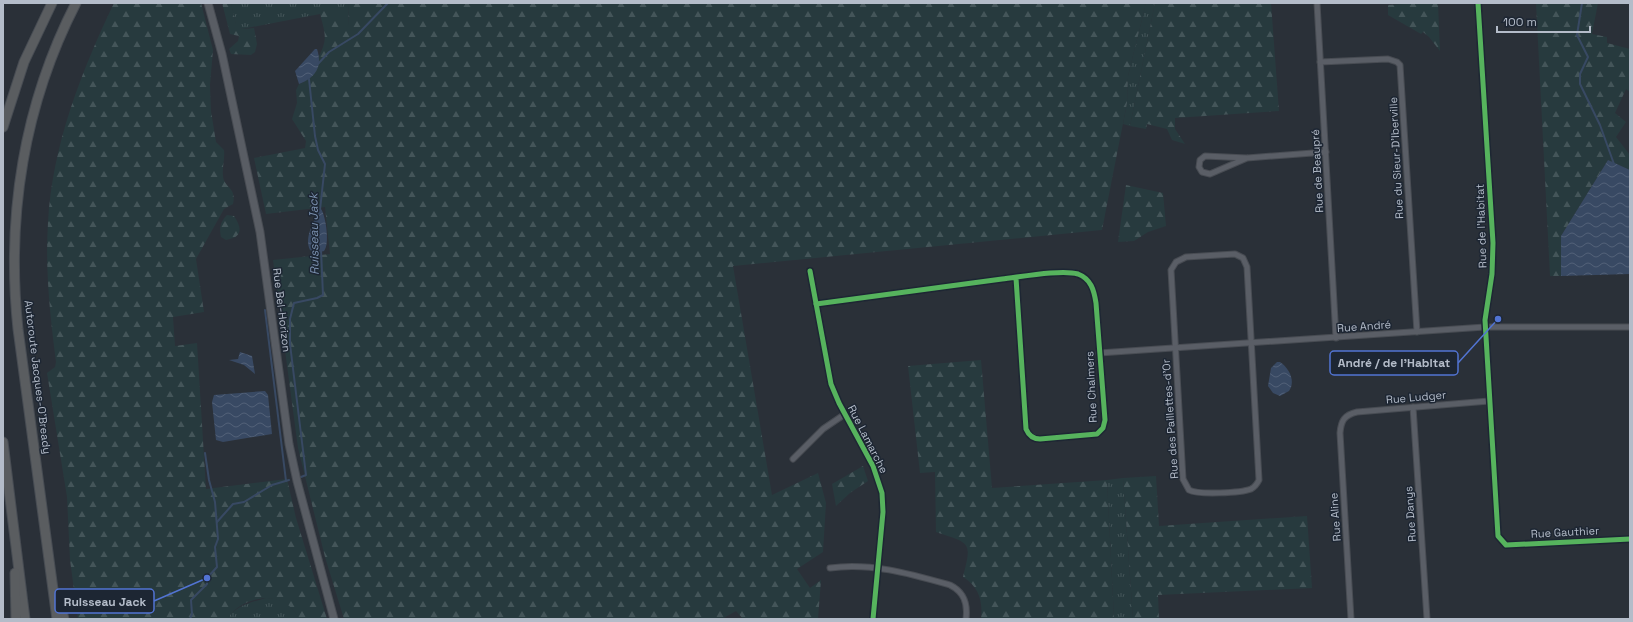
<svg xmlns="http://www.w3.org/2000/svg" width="1633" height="622" viewBox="0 0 1633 622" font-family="'Space Grotesk',sans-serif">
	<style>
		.grass { fill: url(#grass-tufts) }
		.forest { fill: url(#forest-firs) }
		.water { fill: url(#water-waves) }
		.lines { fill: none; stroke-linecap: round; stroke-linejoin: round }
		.stream { stroke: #384963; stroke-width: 2 }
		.street-casing { stroke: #484c53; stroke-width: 7 }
		.secondary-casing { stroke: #484c53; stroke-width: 9 }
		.highway-casing { stroke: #474c53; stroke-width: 11 }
		.street { stroke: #5a5e66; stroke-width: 5 }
		.secondary { stroke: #595d64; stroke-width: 7 }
		.highway { stroke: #5a5d60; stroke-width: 9 }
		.cycleway-casing { stroke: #1d2633; stroke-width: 8 }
		.cycleway { stroke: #56b35d; stroke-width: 5 }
		.labels { text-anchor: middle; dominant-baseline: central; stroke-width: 3; stroke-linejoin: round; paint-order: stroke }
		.street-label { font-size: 11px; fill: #b4bcc9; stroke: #1d2633 }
		.water-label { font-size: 12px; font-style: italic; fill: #7c92b1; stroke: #1d2633 }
		.leader { fill: none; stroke: #5274d3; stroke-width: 1.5 }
		.callout-dot { fill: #5274d3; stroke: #1d2633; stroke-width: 1.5 }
		.callout { fill: #1d2633; stroke: #5274d3; stroke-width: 1.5 }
		.callout-label { font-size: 12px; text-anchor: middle; font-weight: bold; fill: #b4bcc9 }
	</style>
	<defs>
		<pattern id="grass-tufts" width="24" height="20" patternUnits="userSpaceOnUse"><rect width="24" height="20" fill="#273a3e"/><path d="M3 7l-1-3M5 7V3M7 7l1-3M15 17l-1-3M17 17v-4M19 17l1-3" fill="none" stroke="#445559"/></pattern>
		<pattern id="forest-firs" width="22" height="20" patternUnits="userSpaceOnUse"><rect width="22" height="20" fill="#273a3e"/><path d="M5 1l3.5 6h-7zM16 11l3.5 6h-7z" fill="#445559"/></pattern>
		<pattern id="water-waves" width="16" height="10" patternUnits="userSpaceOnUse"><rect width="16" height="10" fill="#384963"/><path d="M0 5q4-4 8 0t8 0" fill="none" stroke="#526178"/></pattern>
	</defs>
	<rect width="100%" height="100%" fill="#2a3038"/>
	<!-- grass -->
	<g class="grass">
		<path d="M231,3H348L349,26L323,10L320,14L242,29L236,25Z"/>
		<path d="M1146,3H1155L1130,126L1123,124L1127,103L1128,76Z"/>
		<path d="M1123,478L1133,619H1114L1107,480Z"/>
		<path d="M266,598C281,598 292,604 299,619H227C235,606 252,602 266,598Z"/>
	</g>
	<!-- forest -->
	<g class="forest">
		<path d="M114,3H201L213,50L210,85L211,111L216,142L224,150C225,159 222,167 223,176C224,188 237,187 233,204L224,209L196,259L204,312L173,317L175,346L197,343L206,489L287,479L296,518L327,619H299C285,588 242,595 227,619H78L70,560L67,497L47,373L55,367L56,362C50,315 45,269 48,223C52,146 81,72 114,3Z"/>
		<path d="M222,3H231L236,24L242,29L254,28L257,44L255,52L251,55L231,54L229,49L238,41L239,36L230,34Z"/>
		<path d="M348,3H1146L1128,76L1127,103L1102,230L733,266L772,495L818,473L826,503L823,552L797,569L810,588L821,580L818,619H743L736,611L722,619H344L325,557L298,448L273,260L330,254L325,207L266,214L254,158L305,148L306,141L292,119L297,103L296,90L299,84C308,81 317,73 319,62C319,60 318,59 319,56C328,39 325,33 320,14L323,10L330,9L349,25Z"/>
		<path d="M1155,3H1271L1279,111L1175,118V129L1185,144L1172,140L1167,129L1147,124L1146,129L1130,126Z"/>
		<path d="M1417,3H1438L1440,51L1429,37L1423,32L1421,34L1388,15V5Z"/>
		<path d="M1536,3H1598L1592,34L1607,37V43L1630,49V92L1626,89L1615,113L1626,122L1616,137L1630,155V170L1608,160L1561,236V276H1550Z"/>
		<path d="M1126,185L1163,193L1166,226L1148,232L1134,241L1118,242Z"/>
		<path d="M227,215L234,216C242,228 243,237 226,240L221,237C219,228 220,222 227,215Z"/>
		<path d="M981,360L992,488L1107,480L1114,619H981C983,601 979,587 963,577C972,541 971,544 936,532L935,472L920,473L908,366Z"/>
		<path d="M863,466L868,481L850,493L836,506L832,484Z"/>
		<path d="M1156,476L1159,526L1307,516L1312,588L1158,595L1159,619H1133L1123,478Z"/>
	</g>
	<!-- water -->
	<g class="water">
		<path d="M315,49H317C323,67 315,78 299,84L295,71Z"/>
		<path d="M1608,160L1630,170V274L1561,276V236Z"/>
		<path d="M321,209C326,216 330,245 324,251L316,253L310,250C304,237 314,223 318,210Z"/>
		<path d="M240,352L252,356L255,374L244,365L229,360L238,359Z"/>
		<path d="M1277,362H1280C1289,368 1296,381 1289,391L1280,396L1273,393L1268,386L1271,368Z"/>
		<path d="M265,391L268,395L272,434L223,442L216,440L212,402L214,395Z"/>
	</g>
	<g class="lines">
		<!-- stream -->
		<g class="stream">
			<path d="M1582,3L1577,35L1588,57L1580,74V84L1600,125L1614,164"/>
			<path d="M317,65L329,52L358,34L388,3"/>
			<path d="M309,79L315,136L318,150L325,164L320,210"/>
			<path d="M265,310L286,481"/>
			<path d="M301,477L306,475L290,344V319L294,303L317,298L323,295L321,250"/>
			<path d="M217,522L233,504L244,502L272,485L289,480"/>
			<path d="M190,619L192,614L191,600L207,584V578L217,567L215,547L218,539L215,502L209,480L205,453"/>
		</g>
		<!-- street casing -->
		<g class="street-casing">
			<g id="street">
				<path d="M1317,3L1336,338"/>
				<path d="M1478,3L1493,243L1492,274L1485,320L1498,536L1506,545L1630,539"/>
				<path d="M1320,62L1388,59L1397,62L1400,65L1417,332"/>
				<path d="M1247,158L1210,174L1202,172L1199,167L1200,160L1205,156L1247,158L1326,152"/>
				<path d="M1235,254L1243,258L1247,267L1259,480C1257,484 1255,487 1251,489C1241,493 1198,495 1189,490L1183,479L1171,270L1176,262L1186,257Z"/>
				<path d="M810,271L831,384L839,403L873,466L882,493L883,512L873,619"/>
				<path d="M816,304C878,296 940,287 1002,279C1020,277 1062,269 1078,274C1091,279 1094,290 1096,303L1105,420L1103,428L1097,434L1040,439C1033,439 1029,436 1026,429L1016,278"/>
				<path d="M1099,353L1485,327H1630"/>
				<path d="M1413,407L1427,619"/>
				<path d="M793,459L823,429L845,414"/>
				<path d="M830,568C870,562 911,574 950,585C964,592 968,603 966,619"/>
				<path d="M1351,619L1340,433C1341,421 1344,415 1357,412L1489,401"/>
			</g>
		</g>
		<!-- secondary casing -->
		<g class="secondary-casing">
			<path id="secondary" d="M208,3L222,54L260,232L289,444L297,481L334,619"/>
		</g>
		<!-- highway casing -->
		<g class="highway-casing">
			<g id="highway">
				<path d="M3,127L24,62L52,3"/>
				<path d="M3,442L25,619"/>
				<path d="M15,573L16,619"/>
				<path d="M59,598L64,619"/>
				<path d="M57,619L18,329C6,216 24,104 76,3"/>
			</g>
		</g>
		<!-- street -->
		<use href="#street" class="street"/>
		<!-- secondary -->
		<use href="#secondary" class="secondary"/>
		<!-- highway -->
		<use href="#highway" class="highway"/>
		<!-- cycleway casing -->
		<g class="cycleway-casing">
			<g id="cycleway">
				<path d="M1478,3L1493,243L1492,274L1485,320L1498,536L1506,545L1630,539"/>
				<path d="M810,271L831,384L839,403L873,466L882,493L883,512L873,619"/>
				<path d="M816,304C878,296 940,287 1002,279C1020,277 1062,269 1078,274C1091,279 1094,290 1096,303L1105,420L1103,428L1097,434L1040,439C1033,439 1029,436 1026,429L1016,278"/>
			</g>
		</g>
		<!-- cycleway -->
		<use href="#cycleway" class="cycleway"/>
	</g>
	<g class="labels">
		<!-- street labels -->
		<g class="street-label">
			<text transform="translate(1396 158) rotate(-93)">Rue du Sieur-D'Iberville</text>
			<text transform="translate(1317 171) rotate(-93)">Rue de Beaupré</text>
			<text transform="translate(1481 226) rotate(-92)">Rue de l'Habitat</text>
			<text transform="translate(282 310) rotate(83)">Rue Bel-Horizon</text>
			<text transform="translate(1364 326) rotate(-4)">Rue André</text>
			<text transform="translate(38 377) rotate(83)">Autoroute Jacques-O'Bready</text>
			<text transform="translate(1091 387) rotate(-93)">Rue Chalmers</text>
			<text transform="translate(1416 397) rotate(-5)">Rue Ludger</text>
			<text transform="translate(1170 419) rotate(-94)">Rue des Paillettes-d'Or</text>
			<text transform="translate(868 439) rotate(63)">Rue Lamarche</text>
			<text transform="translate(1410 514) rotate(-94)">Rue Danys</text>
			<text transform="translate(1335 517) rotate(-94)">Rue Aline</text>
			<text transform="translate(1565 532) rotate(-3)">Rue Gauthier</text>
		</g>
		<!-- water labels -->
		<g class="water-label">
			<text transform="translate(314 234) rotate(-91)">Ruisseau Jack</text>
		</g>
	</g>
	<!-- callouts -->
	<path class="leader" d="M1498 319L1458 363M207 578L154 601"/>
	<g class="callout-dot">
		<circle cx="1498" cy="319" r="4"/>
		<circle cx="207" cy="578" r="4"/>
	</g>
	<g class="callout">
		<rect x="1330" y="351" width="128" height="24" rx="4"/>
		<rect x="55" y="589" width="99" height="24" rx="4"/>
	</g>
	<g class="callout-label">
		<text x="1394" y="367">André / de l'Habitat</text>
		<text x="105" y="606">Ruisseau Jack</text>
	</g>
	<!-- border -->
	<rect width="1633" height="622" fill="none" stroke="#b4bcc9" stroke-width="8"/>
	<!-- scale -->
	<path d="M1497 26v6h93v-6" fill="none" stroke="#b4bcc9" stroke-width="2"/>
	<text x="1503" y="26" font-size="12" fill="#b4bcc9" stroke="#1d2633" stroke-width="3" paint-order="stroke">100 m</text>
</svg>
